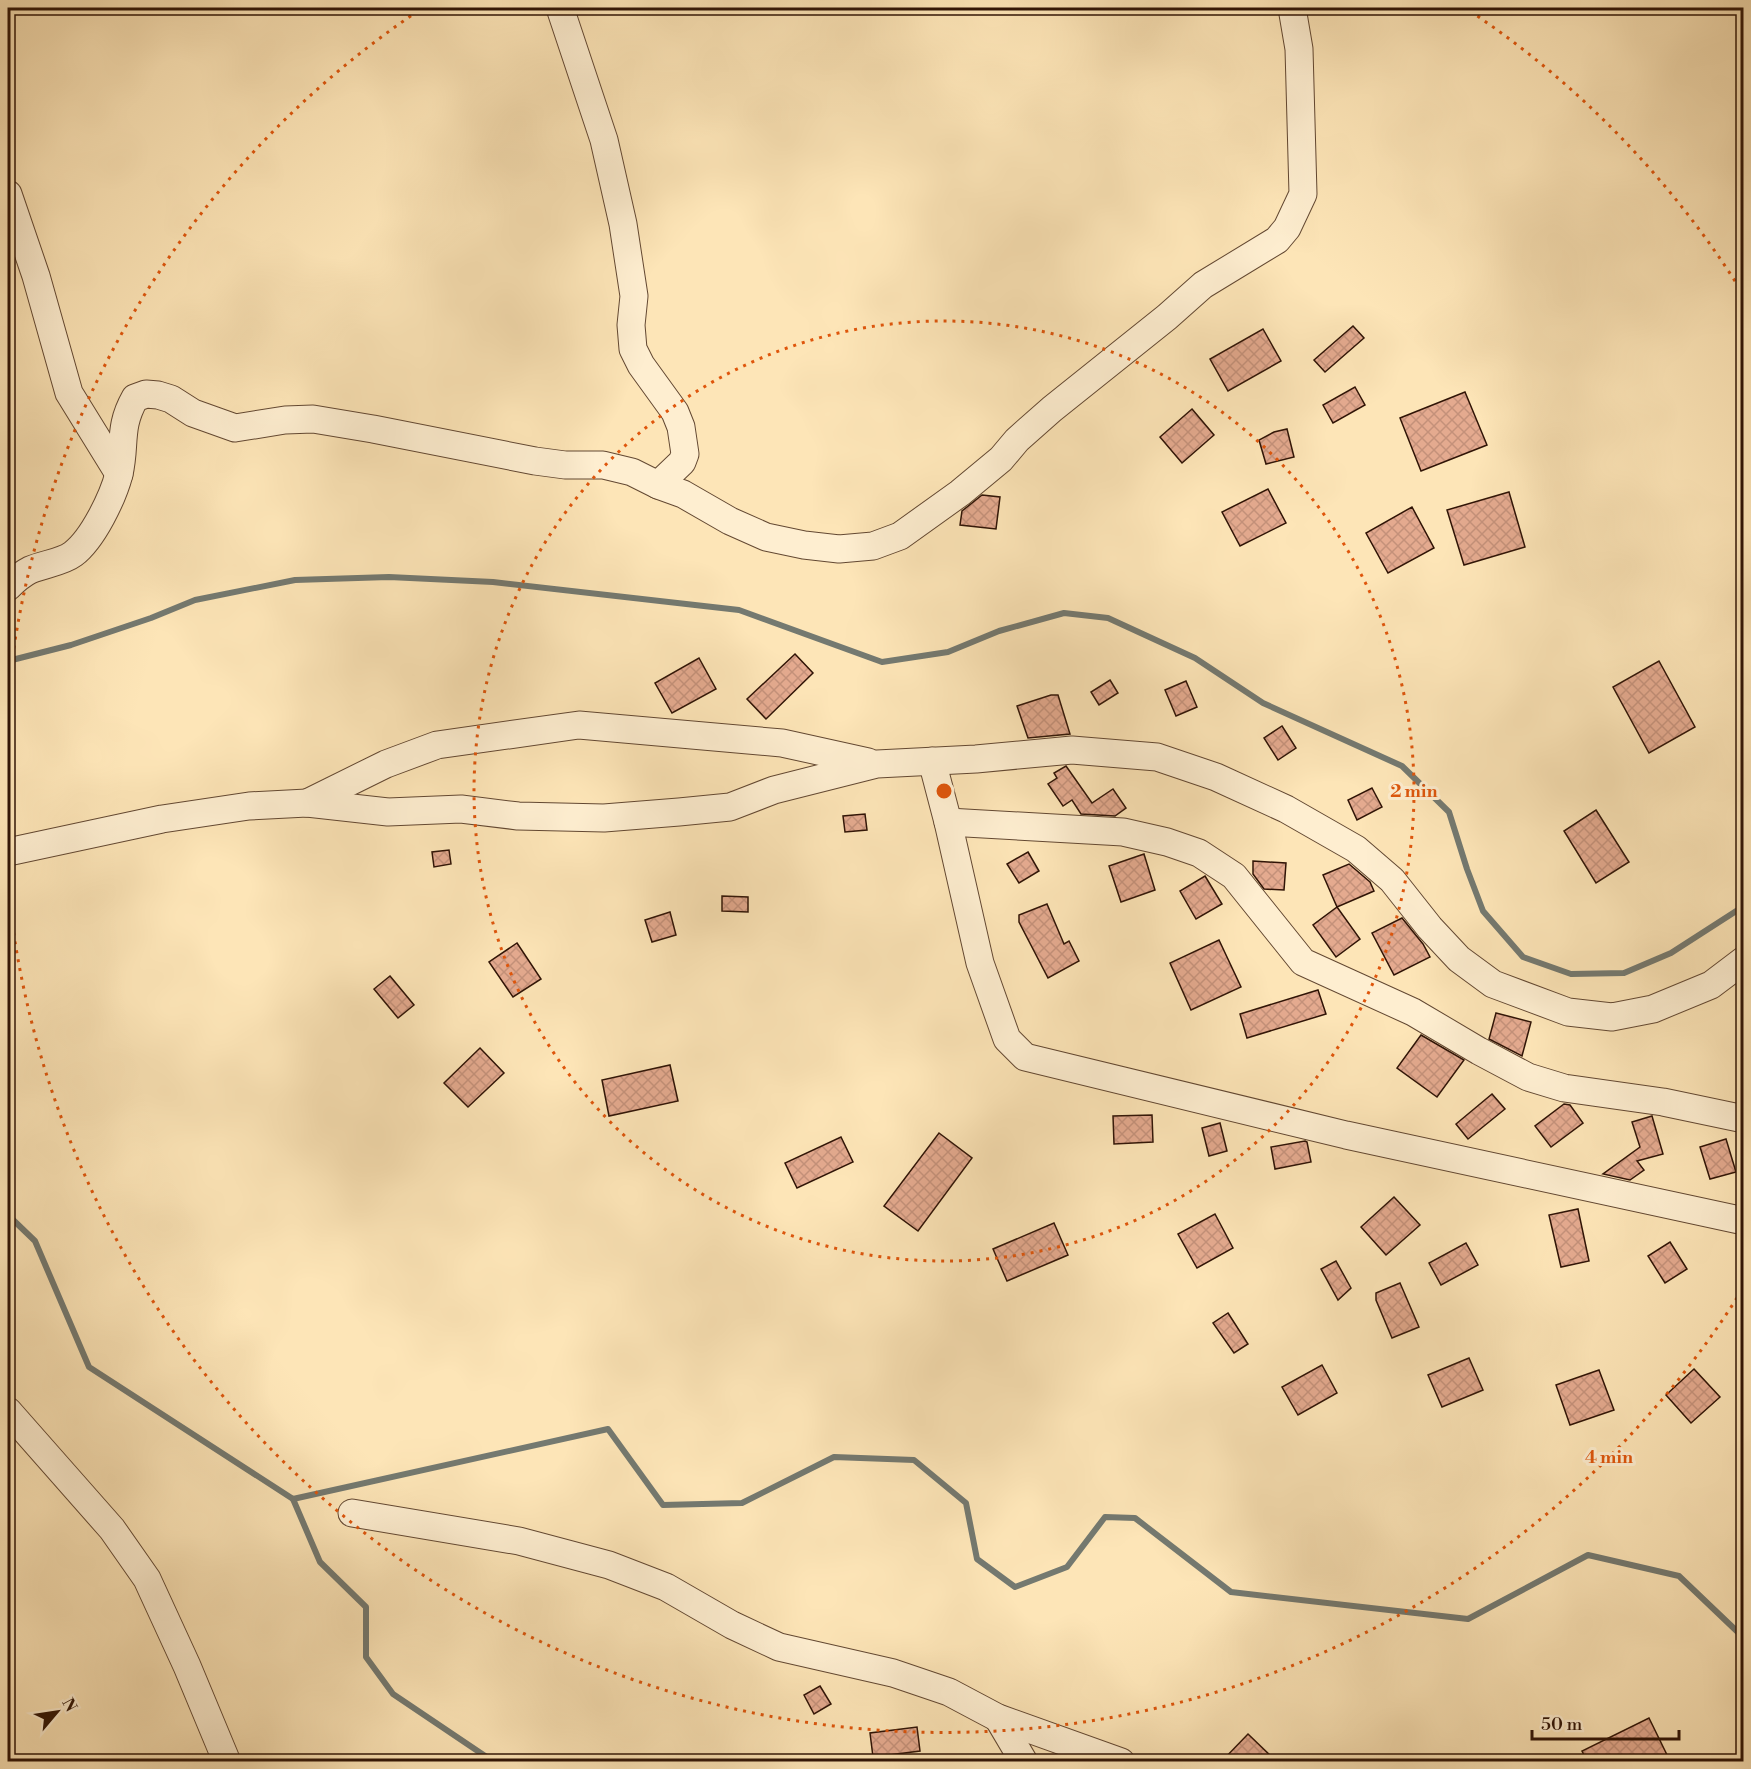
<svg xmlns="http://www.w3.org/2000/svg" width="1751" height="1769" viewBox="0 0 1751 1769" font-family="'Libre Bodoni',serif">
	<style>
		.lines { fill: none; stroke-linecap: round; stroke-linejoin: round }
		.stream { stroke: #747970; stroke-width: 6 }
		.building { fill: url(#building-cross-hatch); stroke: #301406; stroke-width: 1.5 }
		.minor-casing { stroke: #634832; stroke-width: 29 }
		.minor { stroke: #feeed0; stroke-width: 27 }
		.ring { fill: none; stroke: #df560c; stroke-width: 3; stroke-dasharray: 3 6 }
		.centre { fill: #df560c; stroke: #feeed0; stroke-width: 3 }
		.ring-label { font-size: 18px; text-anchor: middle; font-weight: bold; fill: #df560c; stroke: #feeed0; stroke-width: 6; stroke-linejoin: round; paint-order: stroke }
	</style>
	<defs>
		<pattern id="building-cross-hatch" width="8" height="8" patternUnits="userSpaceOnUse" patternTransform="scale(1.5)"><rect width="8" height="8" fill="#e4aa8f"/><path d="M0 0l8 8M0 8l8-8" fill="none" stroke="#c4917a"/></pattern>
	</defs>
	<rect width="100%" height="100%" fill="#fde5b7"/>
	<filter id="stains"><feTurbulence type="fractalNoise" baseFrequency=".00333" numOctaves="4"/><feColorMatrix values="0 0 0 0 .2 0 0 0 0 .09 0 0 0 0 .02 0 0 0 .5 -.17"/></filter>
	<radialGradient id="worn" r=".72"><stop offset=".6" stop-color="#630" stop-opacity="0"/><stop offset="1" stop-color="#630" stop-opacity=".3"/></radialGradient>
	<g class="lines">
		<!-- stream -->
		<g class="stream">
			<path d="M8,661L71,645L151,618L195,600L295,580L389,577L493,582L739,610L882,662L948,652L999,631L1064,613L1108,618L1195,658L1263,703L1402,766L1449,812L1467,869L1483,911L1523,957L1571,974L1624,973L1671,953L1744,906"/>
			<path d="M8,1215L35,1241L89,1367L293,1499L608,1429L663,1505L742,1503L834,1457L914,1460L966,1503L977,1559L1015,1587L1067,1567L1105,1517L1135,1518L1231,1592L1468,1619L1588,1555L1679,1576L1744,1638"/>
			<path d="M293,1499L320,1562L366,1607V1657L393,1694L494,1762"/>
		</g>
	</g>
	<!-- building -->
	<g class="building">
		<path d="M1353,326L1364,338L1325,372L1314,360Z"/>
		<path d="M1263,329L1281,361L1228,391L1210,359Z"/>
		<path d="M1355,387L1365,405L1333,423L1323,405Z"/>
		<path d="M1465,392L1487,445L1421,471L1400,418Z"/>
		<path d="M1192,409L1214,435L1182,463L1160,437Z"/>
		<path d="M1287,429L1294,457L1266,464L1259,440L1274,432Z"/>
		<path d="M1268,489L1286,523L1240,546L1222,512Z"/>
		<path d="M1509,492L1525,547L1464,565L1447,510Z"/>
		<path d="M982,495L1000,497L996,529L960,525L962,511Z"/>
		<path d="M1412,507L1434,548L1388,573L1366,533Z"/>
		<path d="M795,654L813,673L766,719L747,699Z"/>
		<path d="M699,658L716,689L672,713L655,683Z"/>
		<path d="M1659,661L1695,727L1649,753L1613,687Z"/>
		<path d="M1110,680L1118,693L1099,705L1091,692Z"/>
		<path d="M1186,681L1197,707L1176,716L1165,690Z"/>
		<path d="M1051,695H1058L1070,734L1028,738L1017,706Z"/>
		<path d="M1282,726L1296,748L1278,760L1264,738Z"/>
		<path d="M1066,766L1092,803L1113,789L1126,808L1115,816L1081,814L1072,800L1063,806L1048,784L1057,778L1054,773Z"/>
		<path d="M1372,788L1382,807L1357,820L1348,800Z"/>
		<path d="M1596,810L1629,862L1596,883L1564,831Z"/>
		<path d="M865,814L867,830L845,832L843,816Z"/>
		<path d="M449,850L451,864L434,867L432,852Z"/>
		<path d="M1028,852L1039,871L1019,883L1007,864Z"/>
		<path d="M1144,854L1155,890L1121,902L1109,866Z"/>
		<path d="M1253,861L1286,863L1284,890L1264,889L1253,874Z"/>
		<path d="M1349,864L1370,882L1374,891L1337,907L1323,875Z"/>
		<path d="M1205,876L1222,904L1196,919L1180,891Z"/>
		<path d="M722,896L748,897V912L722,911Z"/>
		<path d="M1047,904L1064,944L1069,941L1079,961L1048,978L1019,922V915Z"/>
		<path d="M1337,907L1360,939L1336,957L1313,925Z"/>
		<path d="M670,912L676,935L652,942L645,920Z"/>
		<path d="M1402,918L1423,944L1430,957L1394,975L1372,933Z"/>
		<path d="M1219,940L1241,987L1191,1010L1170,963Z"/>
		<path d="M517,943L541,979L513,997L489,962Z"/>
		<path d="M390,976L414,1005L398,1018L374,989Z"/>
		<path d="M1318,990L1326,1014L1247,1038L1240,1014Z"/>
		<path d="M1496,1013L1531,1022L1522,1056L1489,1039Z"/>
		<path d="M1421,1035L1464,1060L1437,1097L1397,1068Z"/>
		<path d="M480,1048L504,1073L468,1107L444,1083Z"/>
		<path d="M670,1065L678,1101L609,1116L602,1080Z"/>
		<path d="M1492,1094L1505,1109L1468,1139L1456,1124Z"/>
		<path d="M1564,1104L1570,1105L1583,1123L1551,1147L1535,1126Z"/>
		<path d="M1152,1115L1153,1142L1114,1144L1113,1116Z"/>
		<path d="M1652,1116L1663,1154L1637,1161L1644,1170L1630,1180L1603,1174L1640,1147L1632,1122Z"/>
		<path d="M1220,1123L1227,1151L1209,1156L1202,1128Z"/>
		<path d="M939,1133L972,1158L918,1231L884,1206Z"/>
		<path d="M841,1137L853,1162L797,1188L785,1163Z"/>
		<path d="M1726,1139L1736,1172L1710,1179L1700,1147Z"/>
		<path d="M1305,1141L1307,1142L1311,1162L1275,1169L1271,1147Z"/>
		<path d="M1394,1197L1420,1225L1386,1255L1361,1227Z"/>
		<path d="M1578,1209L1589,1261L1561,1267L1549,1215Z"/>
		<path d="M1215,1214L1233,1248L1197,1268L1178,1234Z"/>
		<path d="M1054,1223L1068,1255L1007,1281L993,1249Z"/>
		<path d="M1670,1242L1687,1269L1665,1283L1648,1256Z"/>
		<path d="M1466,1243L1478,1265L1441,1285L1429,1263Z"/>
		<path d="M1336,1261L1351,1288L1338,1300L1321,1269Z"/>
		<path d="M1400,1283L1419,1327L1392,1338L1376,1300V1293Z"/>
		<path d="M1228,1313L1248,1344L1234,1353L1213,1323Z"/>
		<path d="M1469,1358L1483,1390L1442,1407L1428,1375Z"/>
		<path d="M1322,1365L1337,1393L1298,1415L1282,1387Z"/>
		<path d="M1694,1369L1720,1397L1691,1423L1666,1395Z"/>
		<path d="M1599,1370L1614,1410L1570,1425L1556,1385Z"/>
		<path d="M820,1686L831,1704L814,1714L804,1695Z"/>
		<path d="M1649,1718L1670,1761H1587L1582,1751Z"/>
		<path d="M917,1727L920,1751L873,1757L870,1733Z"/>
		<path d="M1248,1734L1276,1761H1222Z"/>
	</g>
	<g class="lines">
		<!-- minor casing -->
		<g class="minor-casing">
			<g id="minor">
				<path d="M560,8L604,140L623,224L634,296L631,325L633,349L641,365L675,412L681,427L685,454L682,462L658,485"/>
				<path d="M8,194L36,276L69,393L119,474"/>
				<path d="M8,587C14,581 22,574 30,570C43,564 61,563 73,554C93,539 113,497 119,474C126,444 118,428 135,398L146,394L158,395L171,399L193,413L235,428L285,420L313,419L373,429L535,461L565,465H603L632,472L658,485L683,494L730,521L766,537L804,545L839,549L873,546L900,536L960,493L1001,459L1017,440L1052,409L1167,317L1203,285L1277,240L1287,228L1303,194L1299,49L1292,8"/>
				<path d="M932,761L948,822L980,963L1007,1039L1025,1057L1346,1135L1744,1221"/>
				<path d="M307,803L386,764L437,745L579,725L782,743L868,762"/>
				<path d="M948,822L1123,832L1167,842L1199,853L1234,876L1303,962L1413,1012L1479,1051L1528,1077L1564,1088L1663,1102L1744,1119"/>
				<path d="M8,852L162,819L249,806L307,803L388,812L461,809L518,816L604,818L679,812L730,807L774,790L877,764L976,759L1072,750L1157,757L1216,777L1286,809L1356,849L1392,880L1430,928L1459,959L1493,984L1568,1012L1612,1017L1653,1009L1711,985L1744,960"/>
				<path d="M8,1411L112,1529L147,1579L187,1666L227,1762"/>
				<path d="M352,1513L519,1541L609,1565L666,1587L732,1625L779,1647L893,1673L949,1692L998,1718L1121,1762"/>
				<path d="M998,1718L1024,1762"/>
			</g>
		</g>
		<!-- minor -->
		<use href="#minor" class="minor"/>
	</g>
	<!-- distance rings -->
	<g class="ring">
		<circle cx="944" cy="791" r="470"/>
		<path d="M1742 1290A941 941 0 0 1 8 889M8 693A941 941 0 0 1 418 11M1470 11A941 941 0 0 1 1742 292"/>
	</g>
	<circle cx="944" cy="791" r="9" class="centre"/>
	<g class="ring-label">
		<text x="1414" y="797">2 min</text>
		<text x="1609" y="1463">4 min</text>
	</g>
	<!-- margin -->
	<rect width="1751" height="1769" fill="none" stroke="#fde5b7" stroke-width="30"/>
	<rect x="9" y="9" width="1733" height="1751" fill="none" stroke="#301406" stroke-width="3"/>
	<rect x="15" y="15" width="1721" height="1739" fill="none" stroke="#301406" stroke-width="1.5"/>
	<!-- north arrow -->
	<g transform="translate(57 1712) rotate(61)" stroke="#feeed0" stroke-width="4.5" paint-order="stroke">
	<path d="M0-4.5L10 22L0 15L-10 22Z" fill="#301406"/>
	<text y="-9" font-size="16" font-weight="bold" text-anchor="middle" fill="#301406">N</text>
	</g>
	<!-- scale -->
	<path d="M1532 1730v9h147v-9" fill="none" stroke="#301406" stroke-width="3"/>
	<text x="1541" y="1730" font-size="18" fill="#301406" stroke="#feeed0" stroke-width="4.5" paint-order="stroke">50 m</text>
	<rect width="100%" height="100%" filter="url(#stains)"/>
	<rect width="100%" height="100%" fill="url(#worn)"/>
</svg>
